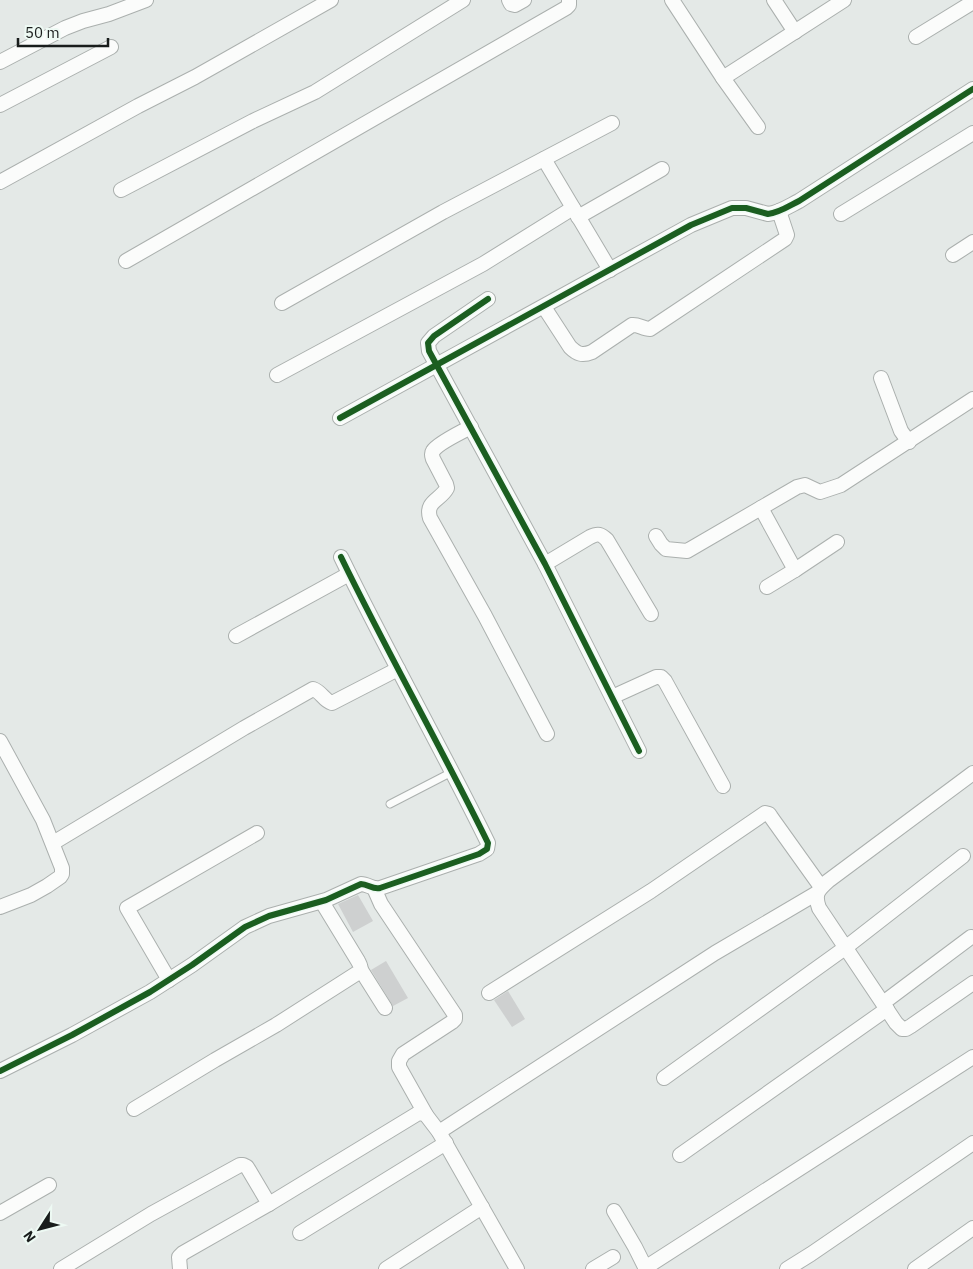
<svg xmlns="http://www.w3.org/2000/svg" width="973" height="1269" viewBox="0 0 973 1269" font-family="'IBM Plex Sans',sans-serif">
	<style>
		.building { fill: #ced0d0 }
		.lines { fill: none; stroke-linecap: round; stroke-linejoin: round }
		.lane-casing { stroke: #abb0ae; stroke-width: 9 }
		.street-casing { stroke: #abb0ae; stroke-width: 16 }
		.lane { stroke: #fbfcfb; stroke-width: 7 }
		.street { stroke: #fbfcfb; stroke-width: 14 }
		.cycleway-casing { stroke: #eefaf4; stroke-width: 9 }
		.cycleway { stroke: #1b5e20; stroke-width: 6 }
	</style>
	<rect width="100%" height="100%" fill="#e4e9e7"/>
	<!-- building -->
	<g class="building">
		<path d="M358,895L373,921L353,932L338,904Z"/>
		<path d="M386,961L408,998L393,1006L371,970Z"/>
		<path d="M508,991L525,1019L512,1027L494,1000Z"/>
	</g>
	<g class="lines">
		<!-- lane casing -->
		<g class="lane-casing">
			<path id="lane" d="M390,804L452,772"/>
		</g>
		<!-- street casing -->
		<g class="street-casing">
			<g id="street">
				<path d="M509,0L511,4L515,5L524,0"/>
				<path d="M672,0L723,78L758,127"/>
				<path d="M774,0L795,32"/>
				<path d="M916,37L973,2"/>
				<path d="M0,62L65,28L83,21L109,14L146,0"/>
				<path d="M723,78L844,0"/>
				<path d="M0,105L111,47"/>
				<path d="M544,159L610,270"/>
				<path d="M0,182L138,106L195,77L331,0"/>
				<path d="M121,190L253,121L315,92L463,0"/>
				<path d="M841,214L973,133"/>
				<path d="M578,217L662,169"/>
				<path d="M953,255L973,242"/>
				<path d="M126,261L566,8L569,5V0"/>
				<path d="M488,299L434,336L428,343L429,351L545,564L639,751"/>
				<path d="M282,303L443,212L612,123"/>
				<path d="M544,307L570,347C577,354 582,356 592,352L632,325C638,324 643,329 650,329L785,239L787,235L779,211"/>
				<path d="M277,375L483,264L573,208"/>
				<path d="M881,378L901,431L909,442"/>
				<path d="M340,418L691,225L732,208H746L768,214C779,213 789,206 799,201L973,89"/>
				<path d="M471,427C463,431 437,444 433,451C431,454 432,455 433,459L446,484L447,488C441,500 425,501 430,518L485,616L547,734"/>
				<path d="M761,508L795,570L837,542"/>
				<path d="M656,536L661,544L666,549L687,551L797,487L805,485L820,492L841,485L973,399"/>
				<path d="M545,564L590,537C598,533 601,534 607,540L651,614"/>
				<path d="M767,587L795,570"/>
				<path d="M236,636L349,574"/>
				<path d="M612,697L656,677H661L665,681L723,786"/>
				<path d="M0,741L43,820L62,868V874L60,877L47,886L31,895L0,907"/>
				<path d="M973,773L828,881C818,890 814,894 819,908L896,1023L902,1029H906L911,1026L973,983"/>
				<path d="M53,843L244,728L313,689C322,692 323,700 332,703L398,669"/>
				<path d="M374,888L381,904L455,1015V1019L452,1022L403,1054L399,1061V1067L426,1115"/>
				<path d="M361,970L385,1008"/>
				<path d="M169,980L127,908L257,833"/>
				<path d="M489,993L651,891L765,813L769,814L771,817L821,887"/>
				<path d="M883,1003L971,937"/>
				<path d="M0,1071L72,1035L150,992L192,965L245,927L269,916L326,900L361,884C368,884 373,890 380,888L479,854L487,849L488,843C441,747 388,654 341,557"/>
				<path d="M664,1078L845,948L963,856"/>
				<path d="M134,1109L215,1060L276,1025L359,972C362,968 360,965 358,961L322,902"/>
				<path d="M439,1132L715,953L817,893"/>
				<path d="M680,1155L887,1009"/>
				<path d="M614,1211L635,1247L646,1269"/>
				<path d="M0,1213L49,1185"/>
				<path d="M300,1233L446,1143"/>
				<path d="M645,1268L973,1057"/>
				<path d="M61,1269L151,1214L240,1165H243L247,1167L269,1204"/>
				<path d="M180,1269L179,1257L183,1253L269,1204L417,1114L422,1113L426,1115L439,1132L517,1269"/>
				<path d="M386,1269L482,1207"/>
				<path d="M593,1269L613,1257"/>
				<path d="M787,1269L811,1254L973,1143"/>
				<path d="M915,1269L973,1228"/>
			</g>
		</g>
		<!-- lane -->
		<use href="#lane" class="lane"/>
		<!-- street -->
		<use href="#street" class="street"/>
		<!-- cycleway casing -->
		<g class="cycleway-casing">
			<g id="cycleway">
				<path d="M488,299L434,336L428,343L429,351L545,564L639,751"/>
				<path d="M340,418L691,225L732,208H746L768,214C779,213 789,206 799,201L973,89"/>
				<path d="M0,1071L72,1035L150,992L192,965L245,927L269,916L326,900L361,884C368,884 373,890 380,888L479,854L487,849L488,843C441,747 388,654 341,557"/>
			</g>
		</g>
		<!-- cycleway -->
		<use href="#cycleway" class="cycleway"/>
	</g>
	<!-- north arrow -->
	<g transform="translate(40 1229) rotate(234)" stroke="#eefaf4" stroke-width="4" paint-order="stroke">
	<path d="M0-4L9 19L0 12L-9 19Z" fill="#191d1c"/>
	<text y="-8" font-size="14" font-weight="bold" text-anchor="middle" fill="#191d1c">N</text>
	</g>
	<!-- scale -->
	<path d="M18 38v8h90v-8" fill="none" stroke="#191d1c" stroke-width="2.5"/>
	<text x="25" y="38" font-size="15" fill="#191d1c" stroke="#eefaf4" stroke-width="4" paint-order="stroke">50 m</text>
</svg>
